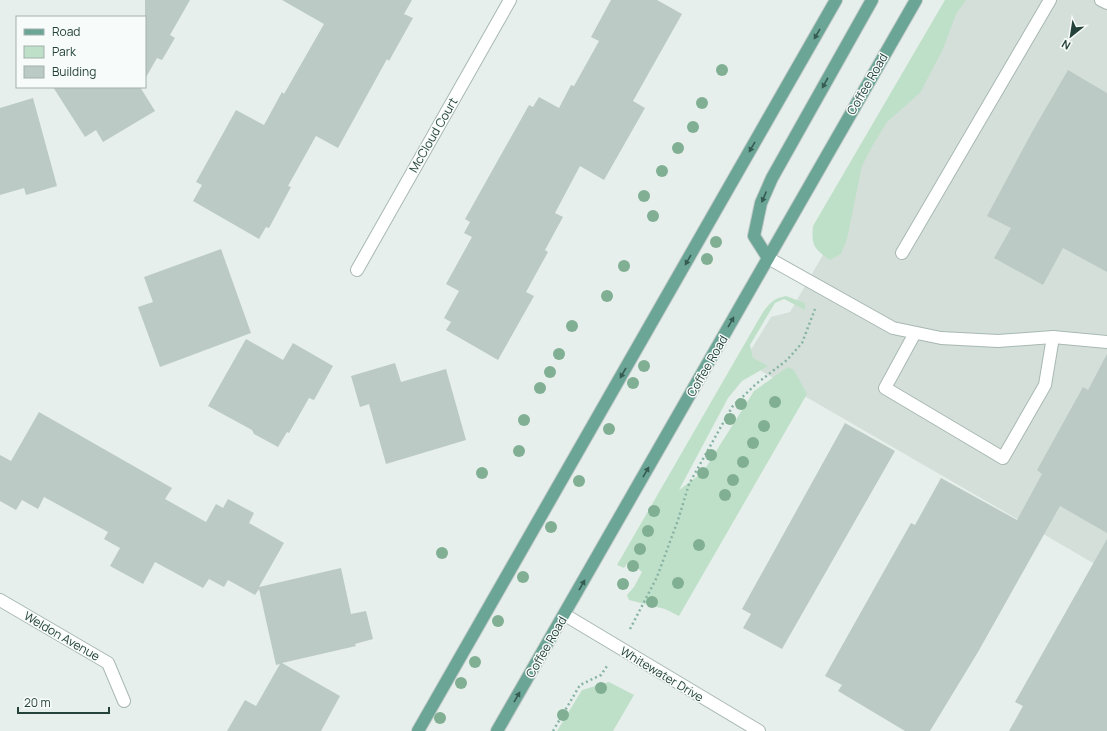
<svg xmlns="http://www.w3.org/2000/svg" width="1107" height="731" viewBox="0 0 1107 731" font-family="Manrope,sans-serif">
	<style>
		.built { fill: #d4dfda }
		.green { fill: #bfe0c8 }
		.building { fill: #bbcac4 }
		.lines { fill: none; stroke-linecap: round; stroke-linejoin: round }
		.minor-casing { stroke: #a8b8b2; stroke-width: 14 }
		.major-casing { stroke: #c2cac8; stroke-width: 14 }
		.path { stroke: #86b3a5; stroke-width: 2.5; stroke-dasharray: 2 3; stroke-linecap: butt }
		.minor { stroke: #fff; stroke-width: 12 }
		.major { stroke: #6aa596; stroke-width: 12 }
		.tree { fill: #80af93 }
		.oneway { fill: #365b51 }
		.labels { text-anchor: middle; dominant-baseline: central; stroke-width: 3; stroke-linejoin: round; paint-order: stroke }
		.street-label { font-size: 12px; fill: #24423a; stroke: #f7fbf9 }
	</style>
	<rect width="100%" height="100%" fill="#e6efeb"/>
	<!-- built -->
	<path class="built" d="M956,0H1107V571L744,361L771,317L790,312L828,246L824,227Z"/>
	<!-- green -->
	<g class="green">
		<path d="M945,0H966L956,14L943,49L920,93L887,122L874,143L862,166L847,239L841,254L830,260C814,249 811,245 813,226Z"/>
		<path d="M786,296L805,303V310L784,299L775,303L750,345L753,358L768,366L742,381L728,398L679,490L703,472L754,391L788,367L794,370L807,394L679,616L665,609L629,600L627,595L634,587L642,572L629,561L624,568L617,565L763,312C770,303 774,298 786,296Z"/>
		<path d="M609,682L634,695L613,731H557L582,690Z"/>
	</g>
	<!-- building -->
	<g class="building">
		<path d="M145,0H190L170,35L175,38L162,60L157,58L145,79Z"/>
		<path d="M282,0H412L404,14L413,18L389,61L387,59L338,148L316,136L288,186L291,187L269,228L266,227L259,239L193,201L202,185L196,182L236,110L264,125L282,92L284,94L324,24Z"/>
		<path d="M611,0H657L682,14L633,101L645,108L604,180L580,166L555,213L563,217L545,250L548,252L526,292L534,296L498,360L446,330L451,322L444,318L459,291L446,284L472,237L464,233L470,222L465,219L529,105L533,107L539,97L559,108L571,85L574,86L599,41L591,37Z"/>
		<path d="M1068,70L1107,93V272L1063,248L1043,285L994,258L1011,228L987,216L1032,132Z"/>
		<path d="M53,87H140L155,111L103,142L96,130L85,137Z"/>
		<path d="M33,98L57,186L26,195L24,188L0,195V108Z"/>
		<path d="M221,249L251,333L160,367L138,307L153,302L144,277Z"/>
		<path d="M246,339L283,360L293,343L333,366L314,400L309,398L289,433L287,432L278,447L254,434L252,430L208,406Z"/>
		<path d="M1107,354V533L1060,506L978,652L930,731H905L838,691L842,685L825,676L911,523L915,525L941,478L1017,520L1042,474L1037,470L1083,387L1088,390Z"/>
		<path d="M395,363L401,382L446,369L466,440L386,464L369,404L360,407L351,376Z"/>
		<path d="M39,412L172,488L165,499L206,522L216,504L223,508L228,499L254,513L249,523L284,543L259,587L341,568L351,614L366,611L373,639L355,644L356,646L282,663L340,696L321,731H227L245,700L256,706L280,664L276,665L259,589L255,595L228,580L224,587L209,579L203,588L155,562L143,584L110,566L120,548L104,539L108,532L44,497L38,509L22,500L16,510L0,501V455L11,461Z"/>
		<path d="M845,423L895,451L782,649L743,628L751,614L742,609Z"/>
		<path d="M1107,539V731H1009L1023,706L1015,702Z"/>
	</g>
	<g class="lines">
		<!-- minor casing -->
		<g class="minor-casing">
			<g id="minor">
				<path d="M1101,0L1107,3"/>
				<path d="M902,253L1050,0"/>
				<path d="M768,258L893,328L941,338L998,341L1053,337L1107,342"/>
				<path d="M357,270L510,0"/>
				<path d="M915,333L885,388L1003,458L1045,385L1053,337"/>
				<path d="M0,600L108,663L124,701"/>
				<path d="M565,615L759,731"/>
			</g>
		</g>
		<!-- major casing -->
		<g class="major-casing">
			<g id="major">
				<path d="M768,258L754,236L761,203L772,178L872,0"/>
				<path d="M418,731L836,0"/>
				<path d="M497,731L916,0"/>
			</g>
		</g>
		<!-- path -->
		<g class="path">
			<path d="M630,629L657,577L678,520L689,484L732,407L756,384L787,360L802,343L815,309"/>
			<path d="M553,731L580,685L601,675L607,666"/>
		</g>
		<!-- minor -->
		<use href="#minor" class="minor"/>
		<!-- major -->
		<use href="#major" class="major"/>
	</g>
	<!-- trees -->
	<g class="tree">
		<circle cx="722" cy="70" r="6"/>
		<circle cx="702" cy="103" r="6"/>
		<circle cx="693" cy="127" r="6"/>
		<circle cx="678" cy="148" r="6"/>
		<circle cx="662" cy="171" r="6"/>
		<circle cx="644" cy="196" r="6"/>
		<circle cx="653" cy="216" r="6"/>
		<circle cx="716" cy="242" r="6"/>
		<circle cx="707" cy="259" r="6"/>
		<circle cx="624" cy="266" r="6"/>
		<circle cx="607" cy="296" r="6"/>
		<circle cx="572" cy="326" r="6"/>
		<circle cx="559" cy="354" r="6"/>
		<circle cx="644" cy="366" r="6"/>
		<circle cx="550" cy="372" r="6"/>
		<circle cx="633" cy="383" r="6"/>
		<circle cx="540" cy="388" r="6"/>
		<circle cx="775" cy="402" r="6"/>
		<circle cx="741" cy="404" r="6"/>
		<circle cx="730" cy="419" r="6"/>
		<circle cx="524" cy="420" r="6"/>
		<circle cx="764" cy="426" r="6"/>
		<circle cx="609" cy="429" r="6"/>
		<circle cx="753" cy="443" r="6"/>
		<circle cx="519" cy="451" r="6"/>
		<circle cx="711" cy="455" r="6"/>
		<circle cx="743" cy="462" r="6"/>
		<circle cx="482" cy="473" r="6"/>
		<circle cx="703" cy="473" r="6"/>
		<circle cx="733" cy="480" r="6"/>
		<circle cx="579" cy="481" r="6"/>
		<circle cx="725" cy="495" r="6"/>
		<circle cx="654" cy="511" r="6"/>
		<circle cx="551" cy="527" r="6"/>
		<circle cx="648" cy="531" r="6"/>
		<circle cx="699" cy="545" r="6"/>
		<circle cx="640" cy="549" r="6"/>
		<circle cx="442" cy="553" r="6"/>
		<circle cx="633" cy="566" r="6"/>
		<circle cx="523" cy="577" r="6"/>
		<circle cx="678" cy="583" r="6"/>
		<circle cx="623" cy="584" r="6"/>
		<circle cx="652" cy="602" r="6"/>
		<circle cx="498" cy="621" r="6"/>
		<circle cx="475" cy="662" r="6"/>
		<circle cx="461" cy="683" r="6"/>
		<circle cx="601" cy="688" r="6"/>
		<circle cx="563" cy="715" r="6"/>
		<circle cx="440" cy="718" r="6"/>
	</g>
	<!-- one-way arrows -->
	<defs><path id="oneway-solid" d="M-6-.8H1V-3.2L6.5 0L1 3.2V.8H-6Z"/></defs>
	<g class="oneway">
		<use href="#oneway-solid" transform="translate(817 34) rotate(120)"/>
		<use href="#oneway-solid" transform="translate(825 83) rotate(119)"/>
		<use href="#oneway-solid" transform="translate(752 147) rotate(120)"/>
		<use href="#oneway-solid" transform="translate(764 197) rotate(113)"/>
		<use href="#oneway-solid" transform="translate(688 260) rotate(120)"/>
		<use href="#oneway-solid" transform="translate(731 322) rotate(-60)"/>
		<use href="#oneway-solid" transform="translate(623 373) rotate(120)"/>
		<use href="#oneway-solid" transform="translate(646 472) rotate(-60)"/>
		<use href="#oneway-solid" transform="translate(582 585) rotate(-60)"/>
		<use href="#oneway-solid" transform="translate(517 697) rotate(-60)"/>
	</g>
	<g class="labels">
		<!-- street labels -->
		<g class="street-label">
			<text transform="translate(867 84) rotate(-60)">Coffee Road</text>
			<text transform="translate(433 135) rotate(-60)">McCloud Court</text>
			<text transform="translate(707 366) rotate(-60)">Coffee Road</text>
			<text transform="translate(62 636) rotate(30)">Weldon Avenue</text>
			<text transform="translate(546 647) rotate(-60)">Coffee Road</text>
			<text transform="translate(662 674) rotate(31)">Whitewater Drive</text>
		</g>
	</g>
	<!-- legend -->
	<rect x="16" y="16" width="130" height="72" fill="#f7fbf9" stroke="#a3b1ad"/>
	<rect x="24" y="29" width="20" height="6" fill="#6aa596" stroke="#a3b1ad"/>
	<text x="52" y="36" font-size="12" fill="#24423a">Road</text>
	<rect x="24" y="46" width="20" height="12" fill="#bfe0c8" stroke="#a3b1ad"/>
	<text x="52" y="56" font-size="12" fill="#24423a">Park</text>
	<rect x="24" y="66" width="20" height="12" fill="#bbcac4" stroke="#a3b1ad"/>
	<text x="52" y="76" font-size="12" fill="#24423a">Building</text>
	<!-- north arrow -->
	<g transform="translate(1071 36) rotate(210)" stroke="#f7fbf9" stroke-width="3" paint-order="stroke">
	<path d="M0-3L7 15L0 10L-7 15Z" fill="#24423a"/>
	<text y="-6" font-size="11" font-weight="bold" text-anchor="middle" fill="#24423a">N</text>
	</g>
	<!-- scale -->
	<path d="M18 707v6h91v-6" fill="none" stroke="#24423a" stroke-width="2"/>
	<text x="24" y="707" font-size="12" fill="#24423a" stroke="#f7fbf9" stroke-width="3" paint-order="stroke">20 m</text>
</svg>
